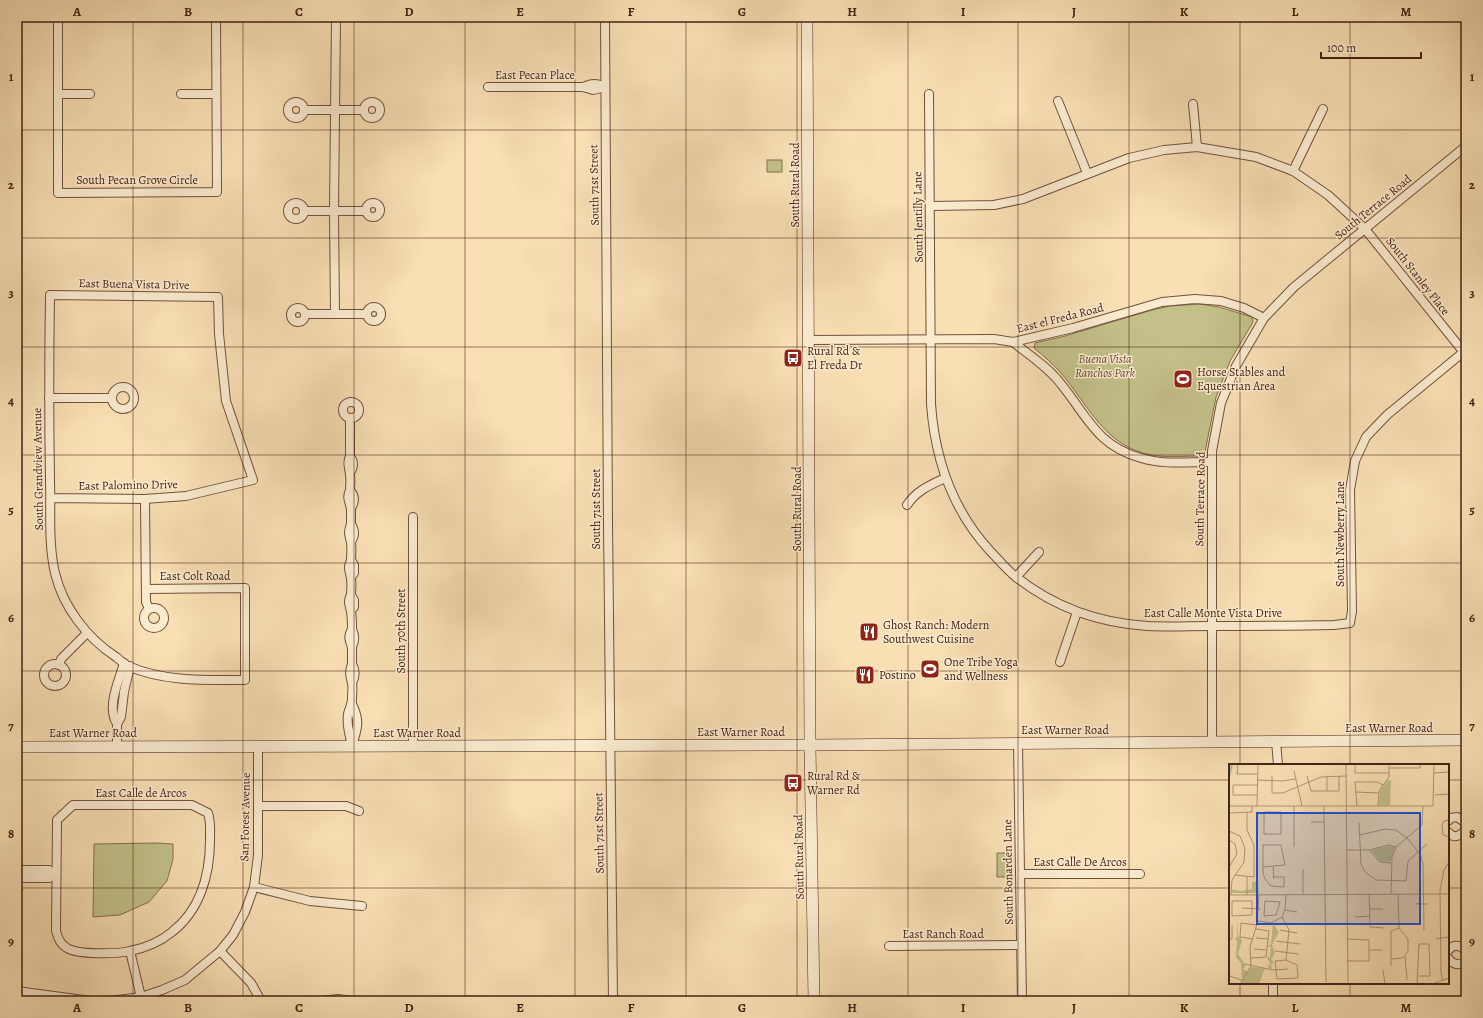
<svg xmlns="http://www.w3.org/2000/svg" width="1483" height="1018" viewBox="0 0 1483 1018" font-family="Alegreya,serif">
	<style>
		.green { fill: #c3c089; stroke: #84714e }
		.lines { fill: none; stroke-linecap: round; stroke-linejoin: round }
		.street-casing { stroke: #72513c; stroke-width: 10 }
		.secondary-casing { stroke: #462214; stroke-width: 12 }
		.street { stroke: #faeace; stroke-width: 8 }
		.secondary { stroke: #faeace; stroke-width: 11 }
		.grid { fill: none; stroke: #462214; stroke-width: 1; stroke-opacity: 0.55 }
		.labels { text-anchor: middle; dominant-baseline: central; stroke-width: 3; stroke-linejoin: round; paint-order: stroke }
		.street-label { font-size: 12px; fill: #462214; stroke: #faeace }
		.poi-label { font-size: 12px; fill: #462214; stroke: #faeace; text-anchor: start }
		.park-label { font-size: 12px; font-style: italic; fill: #654a31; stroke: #faeace }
		.inset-river { fill: none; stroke: #9fbcb4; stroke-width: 2 }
		.inset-road { fill: none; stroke: #b19374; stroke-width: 1 }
		.view { fill: #1d4ed8; fill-opacity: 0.15; stroke: #1d4ed8; stroke-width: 2 }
		.inset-edge { fill: none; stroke: #462214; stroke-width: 2 }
		.neatline { fill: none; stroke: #462214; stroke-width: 1.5 }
		.grid-label { font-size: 13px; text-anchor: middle; font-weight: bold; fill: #462214 }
	</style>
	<rect width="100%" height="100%" fill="#f8dfb4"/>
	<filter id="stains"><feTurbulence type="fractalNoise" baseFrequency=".005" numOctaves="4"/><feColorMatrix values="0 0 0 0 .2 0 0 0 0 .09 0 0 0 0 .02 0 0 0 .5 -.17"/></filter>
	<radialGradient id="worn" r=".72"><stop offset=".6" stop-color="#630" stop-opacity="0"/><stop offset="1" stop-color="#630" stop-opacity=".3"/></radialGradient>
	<!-- green -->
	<g class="green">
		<rect x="767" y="160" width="15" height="12"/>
		<path d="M1199,304L1219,307L1252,317L1253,322L1230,361L1216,397L1205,452L1202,456C1186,456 1168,458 1152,455C1105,447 1089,406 1061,373C1053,364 1044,356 1034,348L1035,343L1065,336L1152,310L1170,306Z"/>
		<path d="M156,843L173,844V859L167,881L149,902L120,915L93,917L94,844Z"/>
		<path d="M997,853H1007L1008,877H997Z"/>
	</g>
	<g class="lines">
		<!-- street casing -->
		<g class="street-casing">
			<g id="street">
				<path d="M58,17V193L217,192L216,17"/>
				<path d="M605,17L608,522L613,1001"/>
				<path d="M488,87H583L593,90L605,87"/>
				<path d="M583,87C592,83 597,83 605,87"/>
				<path d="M58,94H90"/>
				<path d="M181,94H216"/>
				<path d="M929,94L931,404C935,460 952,510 991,552C999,560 1007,570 1016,577C1054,607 1099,623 1147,626C1168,627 1190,626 1211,626C1252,626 1293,626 1334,625L1350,623L1352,611L1350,490L1355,461L1366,437L1387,415L1466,350"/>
				<path d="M1058,101L1087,173"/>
				<circle cx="372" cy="110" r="8"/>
				<circle cx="296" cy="110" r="8"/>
				<path d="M1193,104L1197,147"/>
				<path d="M304,110H364"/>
				<path d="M1293,171L1323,109"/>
				<circle cx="373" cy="210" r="7"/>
				<circle cx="296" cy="211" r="8"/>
				<path d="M930,206L994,205L1023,199L1129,158L1164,150L1197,147L1256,157L1293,171L1328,195L1365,229L1466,355"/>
				<path d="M304,211H366"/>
				<circle cx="374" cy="314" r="7"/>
				<circle cx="298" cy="315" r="7"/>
				<path d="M305,314H367"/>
				<path d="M335,314L334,211L336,17"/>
				<path d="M809,340L994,339L1013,342L1073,328L1162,302L1195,299L1221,301L1244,308L1264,318"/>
				<path d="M1013,342C1029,355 1048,367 1061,384C1087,416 1097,446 1141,458C1164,465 1188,462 1211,462"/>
				<circle cx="123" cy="398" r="11"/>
				<path d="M49,398H112"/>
				<circle cx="351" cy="410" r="8"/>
				<path d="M350,418V456"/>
				<path d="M350,473C354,466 354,462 350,456C346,465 350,467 350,476C351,480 350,485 350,490"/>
				<path d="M51,498L145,499L186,496L253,480L226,401L219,334L218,297L50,295C49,357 49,418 50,480C51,510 48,543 55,573C63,607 87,638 116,657C120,660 124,664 128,666C164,682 207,680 245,680V588L146,589"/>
				<path d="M145,499L146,602L149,609"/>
				<path d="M907,505C916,491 930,485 945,478"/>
				<path d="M351,508C355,502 355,496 350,490C346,499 350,501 351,510C351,515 351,520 351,524"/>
				<path d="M413,517V746"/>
				<path d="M351,542C355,535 355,531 351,524C347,534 350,535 351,543C352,549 351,554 351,560"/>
				<path d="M351,577L354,573V565L351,560C347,569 350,570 351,579C352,584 351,590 351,595"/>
				<path d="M1016,577L1039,552"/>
				<circle cx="154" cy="618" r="10"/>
				<path d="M351,610L354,607V600L351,595C347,602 350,605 351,612C352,617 352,624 352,629"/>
				<path d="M352,647C355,640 355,636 352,629C347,638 350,639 352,648C352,653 352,659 352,664"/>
				<path d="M1060,662L1077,612"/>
				<circle cx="55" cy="675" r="11"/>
				<path d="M59,665L61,659L87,633"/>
				<path d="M352,683C356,676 356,671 352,664C349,672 350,675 352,683C353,688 352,694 352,699C352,705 349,709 348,714C346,725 350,736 352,746"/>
				<path d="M352,704C360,720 358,728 352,745"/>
				<path d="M117,724C106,707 119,681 124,663"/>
				<path d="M1276,741L1278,765"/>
				<path d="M1212,742V451L1221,403L1236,366L1264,318L1294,287L1466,146"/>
				<path d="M1018,743L1022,1001"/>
				<path d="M117,746V724L121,717L124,692L130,666"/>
				<path d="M73,805H192L208,813C211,822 210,831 210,840C210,875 200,910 172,932C160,942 145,948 130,951C117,954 78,955 67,948C60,944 58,938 56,931L57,820Z"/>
				<path d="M258,806H346L359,811"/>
				<path d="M1448,821L1451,818L1457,817L1466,823"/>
				<path d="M1448,832C1454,840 1462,835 1466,829"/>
				<path d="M17,870H49L56,874L49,878H17"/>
				<path d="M1020,874H1140"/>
				<path d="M254,887L310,901L362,906"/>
				<path d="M889,946L1021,945"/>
				<path d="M130,951L141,997"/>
				<path d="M220,951L251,983L261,1001"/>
				<path d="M1448,951C1453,943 1460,945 1466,951"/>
				<path d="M1448,958C1453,965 1459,966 1466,961"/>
				<path d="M1273,983V1001"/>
				<path d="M17,991L91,1001"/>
				<path d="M110,1001L141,997L162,990L185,980L220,951L233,935L245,912L254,887L258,855V746"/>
				<path d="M321,1001L338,999L352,1001"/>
			</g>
		</g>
		<!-- secondary casing -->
		<g class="secondary-casing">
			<g id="secondary">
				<path d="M807,17L810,745L814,1001"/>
				<path d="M17,747L810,745L1466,740"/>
			</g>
		</g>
		<!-- street -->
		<use href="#street" class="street"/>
		<!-- secondary -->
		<use href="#secondary" class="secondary"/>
	</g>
	<!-- grid -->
	<path class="grid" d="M133,17V1001M243,17V1001M354,17V1001M465,17V1001M575,17V1001M686,17V1001M797,17V1001M908,17V1001M1018,17V1001M1129,17V1001M1240,17V765M1350,17V765M17,130H1466M17,238H1466M17,347H1466M17,455H1466M17,563H1466M17,671H1466M17,780H1230M1448,780H1466M17,888H1230M1448,888H1466M1240,983V1001M1350,983V1001"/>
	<!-- icons -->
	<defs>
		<g id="bus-square" transform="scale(1)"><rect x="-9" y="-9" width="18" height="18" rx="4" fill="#8f2418" stroke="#faeace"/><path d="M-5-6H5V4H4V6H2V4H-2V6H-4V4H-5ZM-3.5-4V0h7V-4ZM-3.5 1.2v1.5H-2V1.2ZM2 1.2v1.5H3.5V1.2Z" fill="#fff"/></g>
		<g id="stadium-square" transform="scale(1)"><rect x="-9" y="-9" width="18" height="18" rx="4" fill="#8f2418" stroke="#faeace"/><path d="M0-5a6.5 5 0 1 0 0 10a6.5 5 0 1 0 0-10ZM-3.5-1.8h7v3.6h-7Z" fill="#fff"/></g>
		<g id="restaurant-square" transform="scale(1)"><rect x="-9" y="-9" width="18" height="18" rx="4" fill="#8f2418" stroke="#faeace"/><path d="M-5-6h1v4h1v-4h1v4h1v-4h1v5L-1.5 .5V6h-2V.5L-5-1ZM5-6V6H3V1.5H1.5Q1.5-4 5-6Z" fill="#fff"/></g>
	</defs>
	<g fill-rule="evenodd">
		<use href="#bus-square" x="793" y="358"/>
		<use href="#stadium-square" x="1183" y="379"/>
		<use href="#restaurant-square" x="869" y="632"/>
		<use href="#stadium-square" x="930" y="669"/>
		<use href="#restaurant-square" x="865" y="675"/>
		<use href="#bus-square" x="793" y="783"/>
	</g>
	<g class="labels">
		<!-- street labels -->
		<g class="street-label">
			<text x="535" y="75">East Pecan Place</text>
			<text x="137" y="180">South Pecan Grove Circle</text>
			<text transform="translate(594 185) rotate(-91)">South 71st Street</text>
			<text transform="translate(795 185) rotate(-90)">South Rural Road</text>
			<text transform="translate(1373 207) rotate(-39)">South Terrace Road</text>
			<text transform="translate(918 217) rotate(-91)">South Jentilly Lane</text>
			<text transform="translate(1418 276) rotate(52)">South Stanley Place</text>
			<text transform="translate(134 284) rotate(1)">East Buena Vista Drive</text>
			<text transform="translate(1060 318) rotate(-14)">East el Freda Road</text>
			<text transform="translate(38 469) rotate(-91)">South Grandview Avenue</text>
			<text transform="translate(128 485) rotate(-1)">East Palomino Drive</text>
			<text transform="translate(1200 499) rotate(-89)">South Terrace Road</text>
			<text transform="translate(596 509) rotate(-90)">South 71st Street</text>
			<text transform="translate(797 509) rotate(-90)">South Rural Road</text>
			<text transform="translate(1340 534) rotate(-90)">South Newberry Lane</text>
			<text x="195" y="576">East Colt Road</text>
			<text x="1213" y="613">East Calle Monte Vista Drive</text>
			<text transform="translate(401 631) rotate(-90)">South 70th Street</text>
			<text x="1389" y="728">East Warner Road</text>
			<text x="1065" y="730">East Warner Road</text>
			<text x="741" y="732">East Warner Road</text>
			<text x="93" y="733">East Warner Road</text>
			<text x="417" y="733">East Warner Road</text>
			<text x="141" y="793">East Calle de Arcos</text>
			<text transform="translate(245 817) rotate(-89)">San Forest Avenue</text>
			<text transform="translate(599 833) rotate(-91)">South 71st Street</text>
			<text transform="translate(799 857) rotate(-91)">South Rural Road</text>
			<text x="1080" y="862">East Calle De Arcos</text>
			<text transform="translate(1008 872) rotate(-91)">South Bonarden Lane</text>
			<text x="943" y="934">East Ranch Road</text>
		</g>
		<!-- poi labels -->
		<g class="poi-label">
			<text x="807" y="351">Rural Rd &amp;<tspan x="807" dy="14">El Freda Dr</tspan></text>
			<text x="1197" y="372">Horse Stables and<tspan x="1197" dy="14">Equestrian Area</tspan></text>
			<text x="883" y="625">Ghost Ranch: Modern<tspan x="883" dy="14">Southwest Cuisine</tspan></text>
			<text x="944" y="662">One Tribe Yoga<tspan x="944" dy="14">and Wellness</tspan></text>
			<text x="879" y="675">Postino</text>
			<text x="807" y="776">Rural Rd &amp;<tspan x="807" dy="14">Warner Rd</tspan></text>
		</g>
		<!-- park labels -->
		<g class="park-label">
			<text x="1105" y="359">Buena Vista<tspan x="1105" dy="14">Ranchos Park</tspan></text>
		</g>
	</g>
	<!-- overview -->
	<g transform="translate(1229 764)">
		<rect width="220" height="220" fill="#f8dfb4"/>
		<path d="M159,16H162L161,41H150L151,27ZM160,82L166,83L161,98L151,97L142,86ZM29,117L30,129H3V125L12,127L23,125V118ZM9,153V172L13,176L9,190L17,202L14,205L19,208L13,215L12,199L7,193L8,177L5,175L8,174ZM44,159L50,168L43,181L46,189L42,195L45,199L42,200L43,205L39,204L41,199L38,193H41L42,183L39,182L42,180ZM22,203L36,204L30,220H11Z" fill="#c3c089"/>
		<path class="inset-river" d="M0,13L3,0"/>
		<path class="inset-road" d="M9,0L8,10H28M58,0H79M97,0H110M117,0L119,220M126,0V9H160M160,4H191V0M65,7L73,42M205,9L220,8M43,12V29H54L92,13L117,12M78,12L82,27H110V12M98,12V27M28,16L54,17L66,15M28,21H4V31H28M126,28L150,29M206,31L220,30M0,42H204L205,0M28,42L29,0M65,42V83M95,42L97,218M128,42L126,18H148L154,21M149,42L150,27L160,13V0M35,48H52V70H35ZM0,49L23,48V42M220,56L215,57L213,61L214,71L220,73M82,58H95M130,59L132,100L136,108L147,116L177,117L179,97L198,80M0,67L11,72L16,84L15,98L3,116L2,131M131,71L156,65L167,66L178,74L191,90L194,99L195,166M0,76L6,80L8,90L0,103M117,86H140L160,81L167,83M140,86L151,98L162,99M34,103L56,101L52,81H34V109L36,115L42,122L55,123V113H44M44,103L45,115M74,105V130M6,111L25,113V81L18,66V48M18,113V131M140,130L141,163L155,164M162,130L163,93L167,83L193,61L194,42M169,130L170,164M0,131L220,130M3,137H23V151L3,152ZM36,137L51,138L47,151L35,152ZM190,139L187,140H199M13,144L31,145M140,145H154M56,146L68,148M53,153L60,166L57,196M126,153L141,152M29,157L42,159L53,153L56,146L57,131M51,166L68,169M27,174L39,175M0,175H3V161M23,175L11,173L12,159L28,161M118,175L140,176V197H118M207,175L220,173M47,177L71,180M25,185L37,186M140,186H153M46,187L69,190M176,192L178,216M22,194L37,193L40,167L27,165M162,195L174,194L179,187V175L170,164M57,196L68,201L69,214L48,215L46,197ZM16,200L44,206L59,205M162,202V167L170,164M154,206L156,220M0,212L13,216M214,217L212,209L211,126L215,106L220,98M206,219L220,214M11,220L22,202L21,183L28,160L30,131M85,220H181M188,220L190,180H200L201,212H190"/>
		<path class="view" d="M28,49H191V160H28Z"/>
		<rect width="220" height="220" class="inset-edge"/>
	</g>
	<!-- margin -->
	<rect width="1483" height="1018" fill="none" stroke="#f8dfb4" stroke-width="44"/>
	<!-- scale -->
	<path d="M1321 52v6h100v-6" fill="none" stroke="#462214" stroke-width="2"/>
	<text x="1327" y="52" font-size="12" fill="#462214" stroke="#faeace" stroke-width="3" paint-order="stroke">100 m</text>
	<rect x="22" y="22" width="1439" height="974" class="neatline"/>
	<g class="grid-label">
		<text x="77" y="16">A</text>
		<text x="188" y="16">B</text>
		<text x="299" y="16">C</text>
		<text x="409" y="16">D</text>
		<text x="520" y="16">E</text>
		<text x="631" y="16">F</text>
		<text x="742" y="16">G</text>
		<text x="852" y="16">H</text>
		<text x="963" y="16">I</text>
		<text x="1074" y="16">J</text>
		<text x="1184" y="16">K</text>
		<text x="1295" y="16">L</text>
		<text x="1406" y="16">M</text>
		<text x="11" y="81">1</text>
		<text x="1472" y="81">1</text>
		<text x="11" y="189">2</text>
		<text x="1472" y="189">2</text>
		<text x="11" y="297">3</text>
		<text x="1472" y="297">3</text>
		<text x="11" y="405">4</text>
		<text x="1472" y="405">4</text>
		<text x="11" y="514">5</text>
		<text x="1472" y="514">5</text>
		<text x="11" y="622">6</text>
		<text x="1472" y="622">6</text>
		<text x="11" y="730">7</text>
		<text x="1472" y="730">7</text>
		<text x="11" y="838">8</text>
		<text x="1472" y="838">8</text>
		<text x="11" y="946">9</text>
		<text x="1472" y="946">9</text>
		<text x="77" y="1012">A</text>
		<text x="188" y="1012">B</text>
		<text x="299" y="1012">C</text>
		<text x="409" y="1012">D</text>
		<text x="520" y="1012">E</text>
		<text x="631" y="1012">F</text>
		<text x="742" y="1012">G</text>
		<text x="852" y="1012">H</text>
		<text x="963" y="1012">I</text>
		<text x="1074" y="1012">J</text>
		<text x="1184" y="1012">K</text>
		<text x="1295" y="1012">L</text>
		<text x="1406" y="1012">M</text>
	</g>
	<rect width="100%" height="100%" filter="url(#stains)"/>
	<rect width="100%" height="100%" fill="url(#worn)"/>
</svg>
